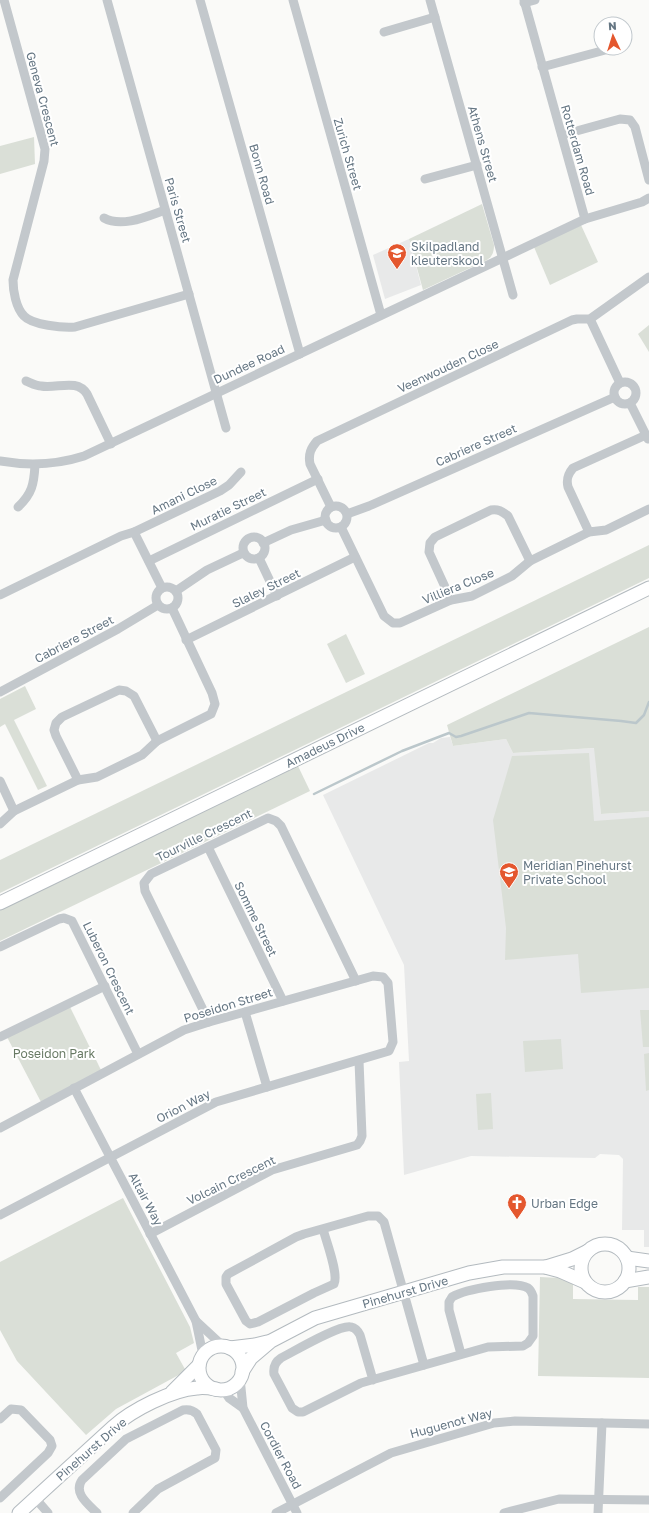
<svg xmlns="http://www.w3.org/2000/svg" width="649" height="1513" viewBox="0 0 649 1513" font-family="'Golos Text',sans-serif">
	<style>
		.built { fill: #e8e9e9 }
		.green { fill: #dadfd7 }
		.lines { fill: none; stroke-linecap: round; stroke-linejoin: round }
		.stream { stroke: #bbc7cb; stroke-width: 2.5 }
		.secondary-casing { stroke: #b3babf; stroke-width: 15 }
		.street { stroke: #c3c8cc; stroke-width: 9 }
		.secondary { stroke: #fff; stroke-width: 13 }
		.labels { text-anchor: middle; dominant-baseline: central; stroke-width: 4; stroke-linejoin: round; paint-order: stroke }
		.street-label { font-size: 12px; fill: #657683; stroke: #fff }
		.poi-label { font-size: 12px; fill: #657683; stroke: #fff; text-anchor: start }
		.park-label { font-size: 12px; fill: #687a64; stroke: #fff }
	</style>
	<rect width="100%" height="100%" fill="#fafaf8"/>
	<!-- built -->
	<g class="built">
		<path d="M409,239L421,285L385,299L373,255Z"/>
		<path d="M450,737L453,746L506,739L513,753L595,748L601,814L649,811V1247H644V1230H622L623,1159L619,1155L600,1154L595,1158L471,1156L404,1175L399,1062L409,1061L404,965L323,795L429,743H433L441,738Z"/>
	</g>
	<!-- green -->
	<g class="green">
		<path d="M34,137L35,164L0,174V146Z"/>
		<path d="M482,204L494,245C494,251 493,256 487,260L423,290L409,239Z"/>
		<path d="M581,225L598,262L550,285L534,247Z"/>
		<path d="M649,325V352L638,334Z"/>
		<path d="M649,545V578L0,893V860Z"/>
		<path d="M649,627V811L601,814L594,748L513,753L506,739L453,746L447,725Z"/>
		<path d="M346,634L365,674L346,683L327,644Z"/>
		<path d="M25,686L36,709L14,720L47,786L38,790L5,724L0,727V699Z"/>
		<path d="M589,753L594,821L649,817V988L581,993L578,954L505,960L506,928L493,820L512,756Z"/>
		<path d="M298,766L310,791L0,941V910Z"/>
		<path d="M70,1007L101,1070L41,1102L7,1037Z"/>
		<path d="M640,1010H649V1047H643Z"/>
		<path d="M561,1039L563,1069L525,1072L523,1041Z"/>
		<path d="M649,1053V1090L646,1091L644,1054Z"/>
		<path d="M491,1093L493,1129L478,1130L476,1094Z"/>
		<path d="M123,1198L190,1327L194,1343L176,1353L186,1371L116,1409L86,1435L17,1361L0,1330V1262Z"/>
		<path d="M540,1277L560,1278L573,1283V1299L638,1300V1287H649V1378L538,1376Z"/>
	</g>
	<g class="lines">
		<!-- stream -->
		<path class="stream" d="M314,794L402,751L449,733L456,737L461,736L529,713L621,721L636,723L644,715L649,702"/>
		<!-- secondary casing -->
		<g class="secondary-casing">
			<g id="secondary">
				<path d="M0,903L649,588"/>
				<circle cx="605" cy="1268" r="24"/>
				<path d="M627,1258L649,1261"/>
				<path d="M546,1267L572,1259L588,1251"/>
				<path d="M625,1281L649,1277"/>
				<circle cx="221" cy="1368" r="22"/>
				<path d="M230,1348L255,1345L267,1342"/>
				<path d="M242,1372L251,1358L271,1341L315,1318L469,1273L503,1267H545L560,1271L585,1282"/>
				<path d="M172,1392L199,1365"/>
				<path d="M19,1513L113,1427C132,1410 171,1390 197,1388C203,1387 210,1388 216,1389"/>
			</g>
		</g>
		<!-- street -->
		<g class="street">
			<path d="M4,0L45,149L44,161L13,280C13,291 16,308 24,316C32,325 63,328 75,327L189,294"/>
			<path d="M107,0L226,428"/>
			<path d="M200,0L300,354"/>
			<path d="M293,0L381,315"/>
			<path d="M430,0L513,295"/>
			<path d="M524,0L585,219"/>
			<path d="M524,3L535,0"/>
			<path d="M384,32L435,17"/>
			<path d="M542,67L609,49"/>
			<path d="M562,135L620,119L630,120L635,127L649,180"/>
			<path d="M425,179L477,165"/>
			<path d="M104,218C122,228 148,216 165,210"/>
			<path d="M590,319L620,383"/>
			<path d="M26,381C31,383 36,386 41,386C57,389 77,378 87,394L111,444"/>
			<circle cx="625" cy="393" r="11"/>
			<path d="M630,403L648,439"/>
			<path d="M0,461C29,466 56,465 84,456L585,219L642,202L649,198"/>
			<circle cx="336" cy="517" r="11"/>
			<path d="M18,507C32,494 34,484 35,465"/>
			<path d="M331,507L310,464C308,454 311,448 317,441L572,320L577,319H590L649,277"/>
			<path d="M347,514L369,506L615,397"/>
			<path d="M341,527L384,616L393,623H400L451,600L472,596L512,576L530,561L589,532L606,530L649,509"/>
			<path d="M134,532L162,588"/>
			<path d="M589,532L568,487C566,479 568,474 573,468L646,435"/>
			<circle cx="254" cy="548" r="11"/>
			<path d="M263,543L291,530L326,520"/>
			<path d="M259,558L277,596"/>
			<path d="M149,561L318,479"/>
			<circle cx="167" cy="598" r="11"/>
			<path d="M176,591L207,570L243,553"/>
			<path d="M0,595L121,536L134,532L220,491L229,485L241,472"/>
			<path d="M451,600L429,552L430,543L435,537L491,510C498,509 502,511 508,516L530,561"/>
			<path d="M186,640L355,557"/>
			<path d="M0,692L118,629L158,605"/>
			<path d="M78,780L56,736L54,730L56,723L62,717L119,690L126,691L134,696L157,741"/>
			<path d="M0,781L14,811"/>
			<path d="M0,824L14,811L78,780L97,777L142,755L157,741L211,714L215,704L212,693L172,608"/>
			<path d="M208,847L283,1001"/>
			<path d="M0,947L59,919L64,918L72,921L138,1054"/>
			<path d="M245,1012L267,1087"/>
			<path d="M209,1022L145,891L144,883L151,874L268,818L276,821L281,826L356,981"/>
			<path d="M0,1037L105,986"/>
			<path d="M74,1088L196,1321L203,1355"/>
			<path d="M0,1128L184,1030L209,1022L373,976L383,977L388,983L393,1042L389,1051L216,1102L0,1215"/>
			<path d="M323,1229C326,1241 339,1274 334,1284L314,1293L258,1322L250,1324L246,1321L226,1284V1277L228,1274L296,1237L304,1234L368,1216H378L384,1222L424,1365"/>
			<path d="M150,1234L272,1170L357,1145L360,1141L362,1136L359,1061"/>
			<path d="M196,1321L223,1346"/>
			<path d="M240,1378L243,1408L297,1513"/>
			<path d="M373,1380L360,1335C358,1331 356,1328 351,1327C340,1324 293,1352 281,1358C275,1362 273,1367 274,1374L292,1408L298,1412H303L361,1383L488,1347L523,1346L528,1343L533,1336V1296C532,1293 531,1290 528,1288C514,1280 466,1289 452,1297L449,1302V1310L461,1354"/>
			<path d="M223,1389L229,1398L243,1408"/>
			<path d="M0,1419L11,1409L21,1410L50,1440L52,1446L48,1453L0,1498"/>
			<path d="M35,1498L48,1513"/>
			<path d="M97,1513C88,1504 73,1493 82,1480L126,1439L183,1410C189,1409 193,1410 197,1414L216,1450L215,1458L158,1489L133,1513"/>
			<path d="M276,1513L391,1453L494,1423L515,1421L649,1424"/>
			<path d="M504,1513L559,1499L649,1500"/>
			<path d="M598,1513L602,1423"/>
		</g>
		<!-- secondary -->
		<use href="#secondary" class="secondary"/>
	</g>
	<!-- icons -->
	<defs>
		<g id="school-pin" transform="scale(1)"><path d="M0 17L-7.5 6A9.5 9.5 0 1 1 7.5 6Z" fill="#e4572e" stroke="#fff"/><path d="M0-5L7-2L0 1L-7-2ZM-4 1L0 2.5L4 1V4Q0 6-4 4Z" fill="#fff"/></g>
		<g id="church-pin" transform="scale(1)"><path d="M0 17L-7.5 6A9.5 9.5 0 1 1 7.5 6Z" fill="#e4572e" stroke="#fff"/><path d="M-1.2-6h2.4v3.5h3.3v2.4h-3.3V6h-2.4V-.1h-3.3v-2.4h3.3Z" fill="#fff"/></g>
	</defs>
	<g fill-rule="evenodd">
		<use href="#school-pin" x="397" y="253"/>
		<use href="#school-pin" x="509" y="872"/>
		<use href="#church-pin" x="517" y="1203"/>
	</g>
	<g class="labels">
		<!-- street labels -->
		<g class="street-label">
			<text transform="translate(43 99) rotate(75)">Geneva Crescent</text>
			<text transform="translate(483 144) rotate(74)">Athens Street</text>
			<text transform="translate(578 150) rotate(74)">Rotterdam Road</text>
			<text transform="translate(348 154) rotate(74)">Zurich Street</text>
			<text transform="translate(262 174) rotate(74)">Bonn Road</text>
			<text transform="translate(178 210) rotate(74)">Paris Street</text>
			<text transform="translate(249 364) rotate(-25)">Dundee Road</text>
			<text transform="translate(448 366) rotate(-25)">Veenwouden Close</text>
			<text transform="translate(476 445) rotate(-24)">Cabriere Street</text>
			<text transform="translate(184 495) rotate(-26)">Amani Close</text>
			<text transform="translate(228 509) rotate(-26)">Muratie Street</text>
			<text transform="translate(458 586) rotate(-22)">Villiera Close</text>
			<text transform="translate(266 588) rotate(-26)">Slaley Street</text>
			<text transform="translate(74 639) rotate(-28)">Cabriere Street</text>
			<text transform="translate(325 745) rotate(-26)">Amadeus Drive</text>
			<text transform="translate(204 835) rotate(-26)">Tourville Crescent</text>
			<text transform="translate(256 919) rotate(64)">Somme Street</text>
			<text transform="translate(109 968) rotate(64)">Luberon Crescent</text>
			<text transform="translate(228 1005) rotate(-17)">Poseidon Street</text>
			<text transform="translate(183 1106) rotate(-27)">Orion Way</text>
			<text transform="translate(231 1180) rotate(-26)">Volcain Crescent</text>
			<text transform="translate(146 1199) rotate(62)">Altair Way</text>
			<text transform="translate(405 1292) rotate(-16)">Pinehurst Drive</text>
			<text transform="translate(451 1423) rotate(-15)">Huguenot Way</text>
			<text transform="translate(91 1449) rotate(-41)">Pinehurst Drive</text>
			<text transform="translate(281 1455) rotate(62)">Cordier Road</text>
		</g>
		<!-- poi labels -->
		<g class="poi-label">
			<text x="411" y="246">Skilpadland<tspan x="411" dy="14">kleuterskool</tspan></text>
			<text x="523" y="865">Meridian Pinehurst<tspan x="523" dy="14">Private School</tspan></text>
			<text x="531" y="1203">Urban Edge</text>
		</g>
		<!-- park labels -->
		<g class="park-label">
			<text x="54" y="1053">Poseidon Park</text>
		</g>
	</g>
	<!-- north arrow -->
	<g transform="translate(613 36) rotate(356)"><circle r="19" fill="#ffffff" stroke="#c1c8cd"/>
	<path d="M0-3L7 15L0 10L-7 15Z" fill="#e4572e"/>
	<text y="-6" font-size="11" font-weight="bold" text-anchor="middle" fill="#657683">N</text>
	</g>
</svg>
